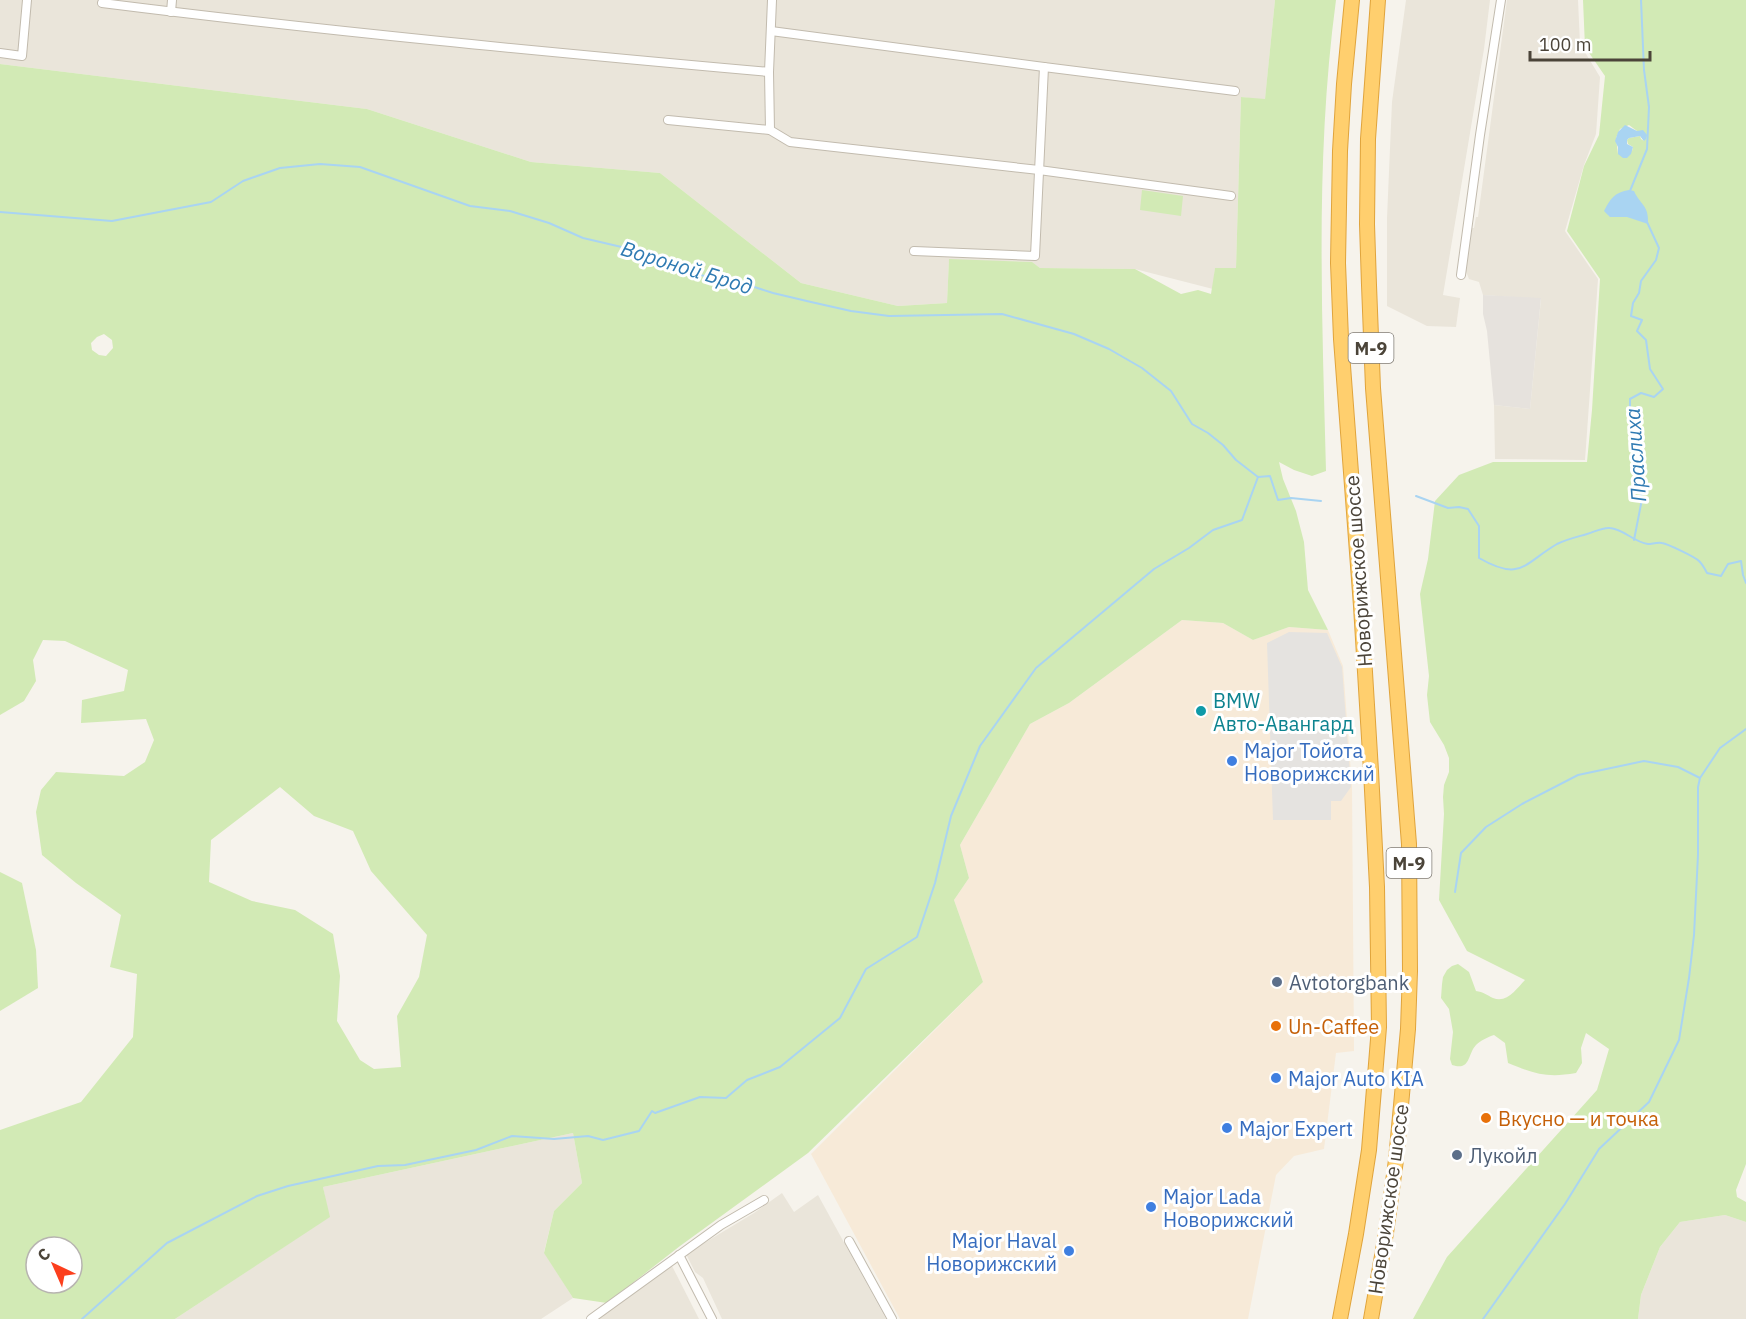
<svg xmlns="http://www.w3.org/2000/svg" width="1746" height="1319" viewBox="0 0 1746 1319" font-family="'IBM Plex Sans',sans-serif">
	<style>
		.residential { fill: #eae5da }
		.commercial { fill: #f7ead8 }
		.industrial { fill: #e6e2dd }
		.green { fill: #d2eab5; fill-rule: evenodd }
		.parking { fill: #e5e3e0 }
		.water { fill: #a9d4f2 }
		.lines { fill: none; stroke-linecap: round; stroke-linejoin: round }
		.stream { stroke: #a9d4f2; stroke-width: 2 }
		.street-casing { stroke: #c2bbae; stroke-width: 10 }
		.highway-casing { stroke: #e0a43c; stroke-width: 16 }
		.street { stroke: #fff; stroke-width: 8 }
		.highway { stroke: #ffcf6e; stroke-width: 14 }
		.culture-dot { fill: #0f9aa8; stroke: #fff; stroke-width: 2 }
		.shop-dot { fill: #3f7fe0; stroke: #fff; stroke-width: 2 }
		.service-dot { fill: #5c6f8a; stroke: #fff; stroke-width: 2 }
		.food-dot { fill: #e8710a; stroke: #fff; stroke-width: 2 }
		.labels { text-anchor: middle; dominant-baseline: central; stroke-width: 6; stroke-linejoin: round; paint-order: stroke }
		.shield { fill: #fff; stroke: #817c74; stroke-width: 1.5 }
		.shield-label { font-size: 18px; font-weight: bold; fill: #4b4439 }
		.street-label { font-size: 20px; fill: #4b4439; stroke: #fff }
		.culture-label { font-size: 20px; fill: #0d838f; stroke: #fff; text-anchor: start }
		.shop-label { font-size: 20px; fill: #366cbe; stroke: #fff; text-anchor: start }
		.service-label { font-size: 20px; fill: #4e5e75; stroke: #fff; text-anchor: start }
		.food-label { font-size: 20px; fill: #c56008; stroke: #fff; text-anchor: start }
		.water-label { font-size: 21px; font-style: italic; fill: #2e7ab2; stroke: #fff }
	</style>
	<rect width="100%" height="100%" fill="#f6f3ec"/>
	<!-- residential -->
	<g class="residential">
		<path d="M0,0H1275L1265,100L1241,97L1236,268H1215L1213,289L1135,269L1040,268L1031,262L949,260L947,303L898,306L801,283L660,173L531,162L367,109L0,64Z"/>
		<path d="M1406,0H1490L1484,49L1443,295L1460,298L1456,327L1427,326L1387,306V218L1392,102Z"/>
		<path d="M1507,0H1578L1580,44L1600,77L1596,134L1584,165L1565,231L1598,279L1585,460L1495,459L1494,405L1530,409L1541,299L1483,295L1479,282L1469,279L1465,269L1472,228H1474L1476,217H1478Z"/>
		<path d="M573,1133L582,1183L554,1211L544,1252L573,1298L541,1319H175L329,1217L323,1187Z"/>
		<path d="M782,1193L794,1212L818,1195L886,1319H722L703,1278L695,1272L686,1254L754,1213Z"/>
		<path d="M1725,1215L1746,1222V1319H1638L1641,1295L1660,1247L1680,1222Z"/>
		<path d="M671,1264L699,1319H596Z"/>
	</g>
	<!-- commercial -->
	<path class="commercial" d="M1182,620L1223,623L1253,640L1289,627L1328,630L1343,666L1352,786L1354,1051L1336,1053L1324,1149L1294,1156L1276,1175L1248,1319H900L811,1154L983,982L954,900L969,878L960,845L1030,724L1069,703Z"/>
	<!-- industrial -->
	<path class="industrial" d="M1483,295L1541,298L1530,409L1494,405L1487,331L1483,314Z"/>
	<!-- green -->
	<g class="green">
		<path d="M1275,0H1336C1315,156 1322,314 1326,471L1312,476L1294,470L1279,462L1283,479L1296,511L1304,542L1308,590L1328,630L1289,627L1253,640L1223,623L1182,620L1069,703L1030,724L960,845L969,878L954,900L983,982L808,1153L680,1246L607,1303L573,1298L544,1253L554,1211L582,1183L573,1133L323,1187L330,1217L175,1319H0V1130L81,1102L133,1037L137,974L110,967L121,915L76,883L42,855L36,812L41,790L56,772L124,776L145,762L154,740L146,719L81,723L82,700L124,691L128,670L65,641L43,640L33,660L36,681L24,701L0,715V64L367,109L531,162L660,173L801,283L898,306L947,303L949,259L1032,262L1040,268L1135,269L1181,294L1198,290L1211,294L1215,268H1236L1241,97L1265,99ZM104,334L112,340L113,348L106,356L99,355L92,350L91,343L97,337ZM280,787L314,816L353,831L371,871L427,935L419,977L397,1016L401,1067L374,1069L360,1060L337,1021L340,976L333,934L295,910L252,901L209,882L211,840ZM36,1247H72V1283H36Z"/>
		<path d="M1583,0H1746V1164L1736,1190L1737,1197L1746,1202V1222L1725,1215L1680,1222L1660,1247L1641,1295L1638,1319H1413L1447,1257L1597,1090L1609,1049L1586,1033L1581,1048L1582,1063L1576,1073C1547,1078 1535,1074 1508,1063L1505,1043L1494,1035C1488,1037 1480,1041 1476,1045C1467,1055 1471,1071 1452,1065L1450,1059L1453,1032L1449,1009L1441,998L1442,984L1443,977L1447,970L1452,966L1458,964L1469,972L1476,991C1483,992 1487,995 1493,998C1507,1004 1517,988 1525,980L1467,951L1439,900L1444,814L1443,797L1444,785L1449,772V758L1444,745L1430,722L1427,695L1429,676L1420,594L1428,559L1435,501L1459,475L1493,462H1587L1592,410L1600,279L1567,231L1584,166L1599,135L1605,76L1585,47ZM1629,125L1637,131L1644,141L1641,139L1640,136L1629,138L1627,140L1628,144L1633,147L1632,151L1618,154L1616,138L1620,129Z"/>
		<path d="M1142,190L1183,196L1181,216L1140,210Z"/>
		<path d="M0,872L22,883L36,950L38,988L0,1011Z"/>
	</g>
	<!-- parking -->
	<path class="parking" d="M1289,632L1327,633L1342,667L1351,787L1341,801H1331V820H1273L1267,643Z"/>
	<!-- water -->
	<g class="water">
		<path d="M1625,125L1637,131L1643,130L1647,135L1646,139L1644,141L1640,136L1629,138L1627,140V144L1633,147L1631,154L1627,158H1623L1618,154V147L1615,141L1618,132Z"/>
		<path d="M1629,190L1634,191C1641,206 1649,205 1648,224L1627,217H1610L1604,211C1610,199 1615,192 1629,190Z"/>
	</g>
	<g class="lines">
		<!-- stream -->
		<g class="stream">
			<path d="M1630,191L1647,149L1649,107L1644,70L1641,0"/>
			<path d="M0,212L112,221L211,202L243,181L280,168L320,164L360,167L470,206L510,211L549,223L583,238L660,256L699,275L736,281L773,293L811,302L851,311L889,316L1002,314L1074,334L1109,349L1142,368L1171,391L1192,424L1208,433L1223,445L1236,460L1258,477L1270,476L1278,500L1291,498L1321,501"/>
			<path d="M1416,496L1448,508L1459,507L1468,509L1479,526V558C1521,582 1523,564 1557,544C1567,539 1577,537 1587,534C1594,532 1603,527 1610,528C1624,529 1633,542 1648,544C1652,544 1657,542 1662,543C1668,544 1695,557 1699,561C1702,564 1705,569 1707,573L1721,576L1728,564L1741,561L1743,575L1746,583"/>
			<path d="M1634,540L1642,499L1637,472L1632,461L1635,437L1630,411V399L1641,393L1654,397L1663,389L1650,369L1646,340L1637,331L1642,320L1631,316L1633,303L1639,293L1641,281L1656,260L1659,248L1647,222"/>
			<path d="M1455,892L1461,853L1486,827L1522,804L1578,775L1644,761L1678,767L1700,778"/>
			<path d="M82,1319L167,1243L257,1196L288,1186L378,1166L405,1165L476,1150L512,1136L554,1139L588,1136L603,1140L639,1131L652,1111L655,1113L700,1097L726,1098L747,1080L780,1067L840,1018L866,969L917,937L935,883L951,816L980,746L1036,668L1154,569L1189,548L1213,530L1242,520L1258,477"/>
			<path d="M1483,1319L1565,1204L1599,1149L1649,1102L1679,1040L1689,978L1694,935L1698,855V787L1700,778L1720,748L1746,729"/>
		</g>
		<!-- street casing -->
		<g class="street-casing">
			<g id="street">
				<path d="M772,0L769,72L770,130L790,142L1039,170L1231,196"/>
				<path d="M102,3C324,31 546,52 769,72"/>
				<path d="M171,12L172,0"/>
				<path d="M771,31L1044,67L1235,91"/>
				<path d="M0,53L22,56L27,0"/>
				<path d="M668,120L770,130"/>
				<path d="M914,251L1035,256L1044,67"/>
				<path d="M1461,275L1480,135L1501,0"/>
				<path d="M849,1241L892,1319"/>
				<path d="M679,1255L712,1319"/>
				<path d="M591,1319L721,1225L764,1200"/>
			</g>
		</g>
		<!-- highway casing -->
		<g class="highway-casing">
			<g id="highway">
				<path d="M1340,1319L1356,1234L1369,1150L1379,1027L1377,887L1371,771L1361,606L1341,339L1338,263L1340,151L1344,84L1352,0"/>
				<path d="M1371,1319L1386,1233L1396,1160L1408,1029L1410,971L1409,844L1373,388L1369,285L1367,224L1368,139L1378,0"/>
			</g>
		</g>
		<!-- street -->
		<use href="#street" class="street"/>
		<!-- highway -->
		<use href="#highway" class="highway"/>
	</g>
	<!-- markers -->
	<circle class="culture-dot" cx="1201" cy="711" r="6"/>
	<g class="shop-dot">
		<circle cx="1232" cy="761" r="6"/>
		<circle cx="1276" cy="1078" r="6"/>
		<circle cx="1227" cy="1128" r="6"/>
		<circle cx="1151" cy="1207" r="6"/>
		<circle cx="1069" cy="1251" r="6"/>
	</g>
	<g class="service-dot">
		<circle cx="1277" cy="982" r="6"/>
		<circle cx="1457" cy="1155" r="6"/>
	</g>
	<g class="food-dot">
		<circle cx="1276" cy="1026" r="6"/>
		<circle cx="1486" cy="1118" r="6"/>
	</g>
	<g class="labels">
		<!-- shield labels -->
		<g class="shield">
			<rect x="1348.5" y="333" width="45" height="30" rx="4.5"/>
			<rect x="1386.5" y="848" width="45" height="30" rx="4.5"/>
		</g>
		<g class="shield-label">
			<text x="1371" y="348">М-9</text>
			<text x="1409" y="863">М-9</text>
		</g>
		<!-- street labels -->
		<g class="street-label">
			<text transform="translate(1358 571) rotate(-94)">Новорижское шоссе</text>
			<text transform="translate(1388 1199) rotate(-82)">Новорижское шоссе</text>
		</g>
		<!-- culture labels -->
		<g class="culture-label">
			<text x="1213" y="700">BMW<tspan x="1213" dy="23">Авто-Авангард</tspan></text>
		</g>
		<!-- shop labels -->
		<g class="shop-label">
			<text x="1244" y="750">Major Тойота<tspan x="1244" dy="23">Новорижский</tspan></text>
			<text x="1288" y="1078">Major Auto KIA</text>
			<text x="1239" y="1128">Major Expert</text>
			<text x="1163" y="1196">Major Lada<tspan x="1163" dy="23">Новорижский</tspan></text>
			<text x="1057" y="1240" text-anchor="end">Major Haval<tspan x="1057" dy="23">Новорижский</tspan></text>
		</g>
		<!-- service labels -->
		<g class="service-label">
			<text x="1289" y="982">Avtotorgbank</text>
			<text x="1469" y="1155">Лукойл</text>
		</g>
		<!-- food labels -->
		<g class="food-label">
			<text x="1288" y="1026">Un-Caffee</text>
			<text x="1498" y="1118">Вкусно — и точка</text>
		</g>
		<!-- water labels -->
		<g class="water-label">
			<text transform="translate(687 267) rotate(17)">Вороной Брод</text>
			<text transform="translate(1635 455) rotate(-94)">Праслиха</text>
		</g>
	</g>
	<!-- north arrow -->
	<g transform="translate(54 1265) rotate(316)"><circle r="28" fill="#ffffff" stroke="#b7b4b0" stroke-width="1.5"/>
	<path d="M0-4.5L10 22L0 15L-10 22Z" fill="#fc3f1d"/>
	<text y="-9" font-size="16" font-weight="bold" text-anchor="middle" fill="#4b4439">С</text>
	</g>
	<!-- scale -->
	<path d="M1530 51v9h120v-9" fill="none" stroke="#4b4439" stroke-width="3"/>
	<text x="1539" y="51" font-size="18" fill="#4b4439" stroke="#ffffff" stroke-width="4.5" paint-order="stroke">100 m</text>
</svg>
